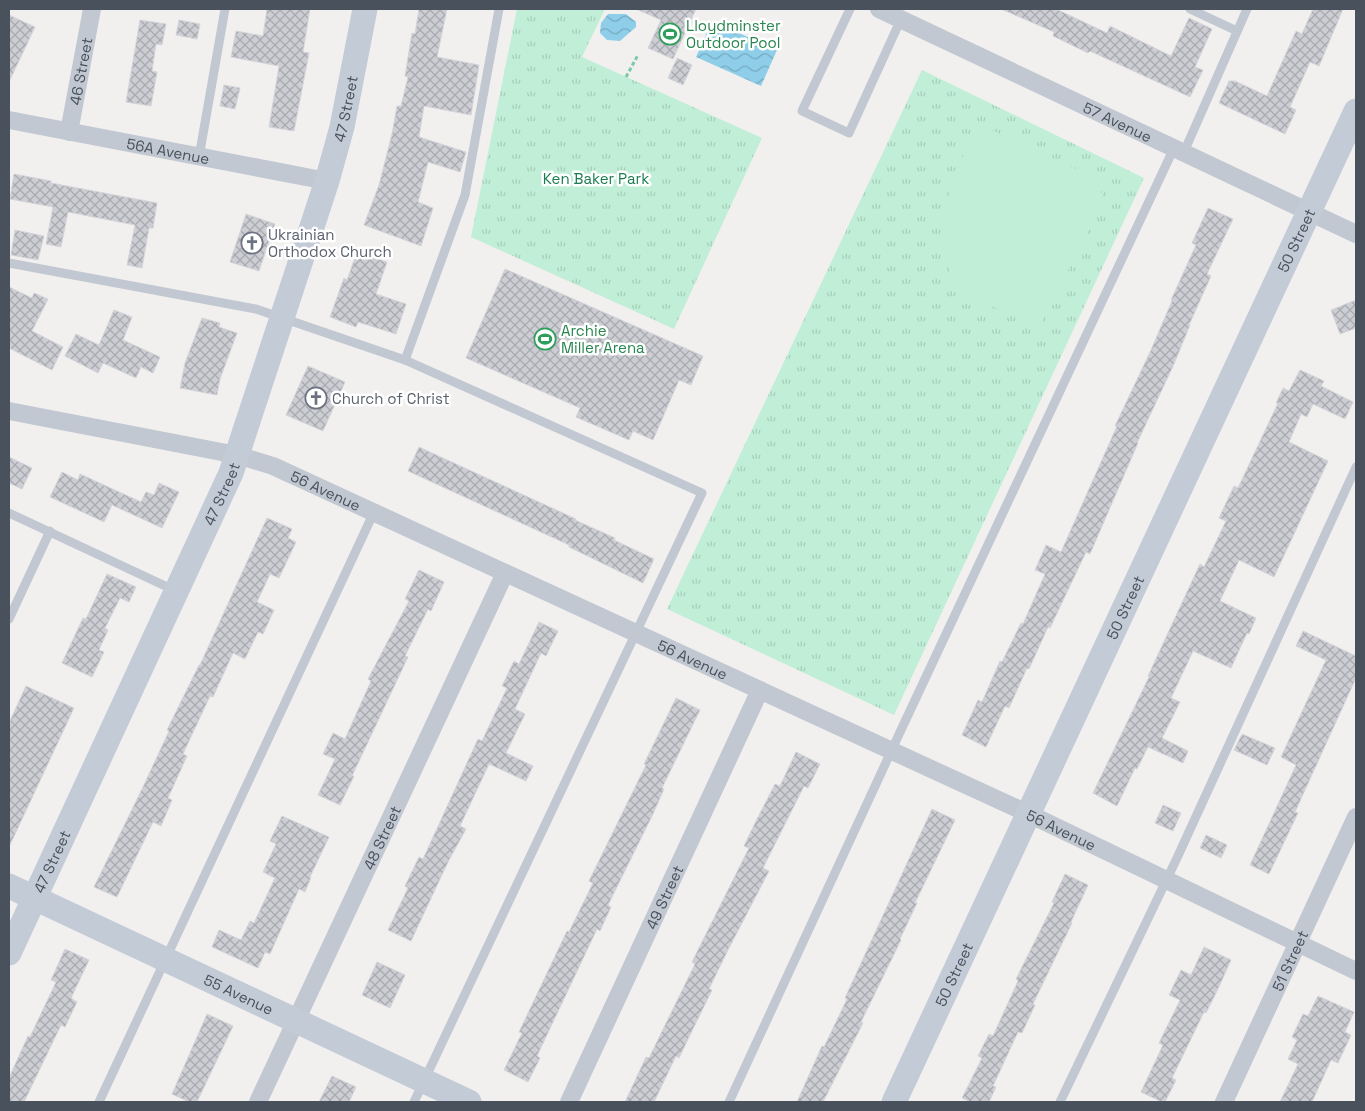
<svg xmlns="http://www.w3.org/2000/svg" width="1365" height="1111" viewBox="0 0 1365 1111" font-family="'Space Grotesk',sans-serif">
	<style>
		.grass { fill: url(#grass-tufts) }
		.pitch { fill: #c0eed6 }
		.water { fill: url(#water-waves) }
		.building { fill: url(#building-cross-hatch); stroke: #d4d5db }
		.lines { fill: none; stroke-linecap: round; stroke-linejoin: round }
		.path { stroke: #79caaa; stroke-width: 3; stroke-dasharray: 4 2.5; stroke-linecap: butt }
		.lane { stroke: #c1c8d1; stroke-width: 9 }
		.street { stroke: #c1c8d1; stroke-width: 18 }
		.secondary { stroke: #c3cbd7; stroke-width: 25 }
		.labels { text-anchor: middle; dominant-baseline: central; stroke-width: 5; stroke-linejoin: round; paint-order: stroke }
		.leisure-label { font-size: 15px; fill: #27864d; stroke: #fff; text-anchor: start }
		.street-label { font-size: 15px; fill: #48515c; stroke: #fff }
		.park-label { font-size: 15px; fill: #1b7c54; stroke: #fff }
		.worship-label { font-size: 15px; fill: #5b616d; stroke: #fff; text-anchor: start }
	</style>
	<defs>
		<pattern id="grass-tufts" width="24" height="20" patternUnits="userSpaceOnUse" patternTransform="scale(1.25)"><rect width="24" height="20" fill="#c0eed6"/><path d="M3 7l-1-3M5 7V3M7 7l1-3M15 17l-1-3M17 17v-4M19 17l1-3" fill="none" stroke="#a6ceba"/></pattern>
		<pattern id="water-waves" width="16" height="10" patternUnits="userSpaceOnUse" patternTransform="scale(1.25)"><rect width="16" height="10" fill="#8ecee9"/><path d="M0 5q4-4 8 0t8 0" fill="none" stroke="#76aac0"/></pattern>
		<pattern id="building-cross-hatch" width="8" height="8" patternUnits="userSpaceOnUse" patternTransform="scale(1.25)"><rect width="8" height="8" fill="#cdced4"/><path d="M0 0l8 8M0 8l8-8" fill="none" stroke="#a8aaaf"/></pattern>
	</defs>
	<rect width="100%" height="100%" fill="#f2f0ef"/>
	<!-- grass -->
	<g class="grass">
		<path d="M517,9H605L582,57L762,138L674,329L471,237Z"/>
		<path d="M922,70L1144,178L894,715L667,609Z"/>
	</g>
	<!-- pitch -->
	<path class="pitch" d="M981,125L1093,177L1105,199L1039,326L984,303L952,277L941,250L943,216L955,170Z"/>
	<!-- water -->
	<g class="water">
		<path d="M608,14H626L636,22V27L620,41L607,40L600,33L601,23Z"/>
		<path d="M712,21L777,50L761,86L696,57Z"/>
	</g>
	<!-- building -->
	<g class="building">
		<path d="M267,9H310L303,52L309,53L294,131L269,127L279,66L231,57L236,31L263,36Z"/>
		<path d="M419,9H447L437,57L479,65L471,115L424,106L419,137L466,152L460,172L428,162L418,202L433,208L421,246L364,225L379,185L392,134L397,106H401L408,77L405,76L412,33L415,34Z"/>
		<path d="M636,9H696L673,59L648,48L661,20Z"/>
		<path d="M1001,9H1056L1107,33L1110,26L1171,56L1189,18L1212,29L1195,67L1203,70L1190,97L1090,51L1088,53L1053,36L1054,32Z"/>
		<path d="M1313,9H1343L1319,66L1310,62L1290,107L1296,110L1285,134L1219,103L1229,81H1235L1267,96L1296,31L1302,34Z"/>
		<path d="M9,15L35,27L9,82Z"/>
		<path d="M140,20L166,24L162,45L156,44L152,71L157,72L151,106L126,102Z"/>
		<path d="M179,20L200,24L197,39L176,35Z"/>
		<path d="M677,58L692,65L683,85L668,78Z"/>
		<path d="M224,85L240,88L235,109L220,106Z"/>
		<path d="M14,174L51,181V183L157,203L153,228H149L142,268L127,265L135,225L68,212L61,247L46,244L53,207L10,199Z"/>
		<path d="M1208,208L1233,219L1207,274L1211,276L1189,325H1190L1174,364L1137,443H1138L1090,554L1086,552L1050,628L1048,627L1029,669L1027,668L1009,708L1005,706L986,747L962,735L978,700L982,702L1000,661L1002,662L1021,623L1023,624L1045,574L1035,570L1046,545L1061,552L1117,426H1115L1151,350L1172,301L1171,300L1196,245L1192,243Z"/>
		<path d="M246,214L275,224L259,271L230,262Z"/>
		<path d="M15,230L44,236L38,260L11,255Z"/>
		<path d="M357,252L387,262L376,294L406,304L396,334L358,322L356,327L330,317L344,278L347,280Z"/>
		<path d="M505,269L703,356L691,385L679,380L653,440L633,431L629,440L576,417L580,408L466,358Z"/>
		<path d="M9,287L32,298L34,293L48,299L32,331L63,347L52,370L9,348Z"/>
		<path d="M1356,300V328L1340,334L1331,310Z"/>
		<path d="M114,310L132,317L123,340L160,357L153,373L141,367L136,378L103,363L98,373L65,356L76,334L99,345Z"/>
		<path d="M202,318L220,323L219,327L237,333L220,379L217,395L180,388L185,363Z"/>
		<path d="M308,366L345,382L323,431L286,415Z"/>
		<path d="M1300,370L1324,381L1321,386L1353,402L1345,419L1313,404L1307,417L1301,414L1289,442L1328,461L1274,577L1239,560L1220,601L1256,618L1249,634L1247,633L1231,668L1193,651L1171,698L1180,702L1162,738L1188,751L1183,763L1148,747L1137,769L1135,768L1117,806L1093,793L1149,677L1148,676L1200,564L1204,567L1226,521L1219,518L1234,486L1238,488L1278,403H1276L1283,388L1289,391Z"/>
		<path d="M419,447L576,519L575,520L615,538L614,540L654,559L643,583L569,547V545L408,471Z"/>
		<path d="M9,457L32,468L22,489L9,483Z"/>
		<path d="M62,472L78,480L80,474L141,502L146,492L154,495L159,483L179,492L162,528L112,505L104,522L50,497Z"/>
		<path d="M267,518L292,529L288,538L296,542L279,578L270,574L257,602L274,610L263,634L258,632L245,659L233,653L213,697L210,696L183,754L187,756L168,798L172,800L161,826L153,822L117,897L94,887L143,787L169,731L167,730L199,665H200Z"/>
		<path d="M419,570L444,582L431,611L428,609L405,656L408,657L352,776H354L340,805L318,795L335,759L323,754L333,733L345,739L371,681L368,679L409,601L405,599Z"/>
		<path d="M107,574L136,587L129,602L120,598L105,628L108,630L99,650L104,652L92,677L62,663L83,618L86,619Z"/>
		<path d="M539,622L558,631L546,656L541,653L515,709L525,714L506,753L533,766L526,781L489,764L460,826L466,829L448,862L411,941L388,930L408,888L405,886L419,857L423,859L478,739L482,741L507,688L502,686L514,661L519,664Z"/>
		<path d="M1303,631L1356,656V678L1295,812L1298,813L1269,874L1250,865L1296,765L1281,757L1326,660L1296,646Z"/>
		<path d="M26,686L74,708L9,847V723Z"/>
		<path d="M676,698L700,710L662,788L664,789L653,814L608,905L611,907L600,931L597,929L537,1056L540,1058L528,1082L504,1070L522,1033L519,1032L567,931L569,932L593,883L589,881L646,765L644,764Z"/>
		<path d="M1242,734L1275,748L1267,765L1234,750Z"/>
		<path d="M796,752L820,764L808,788L804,786L763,868L769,871L728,950L709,989L712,990L693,1029L679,1058L676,1056L654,1102H625L646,1057L649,1058L695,964L692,962L749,848L744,846L756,821L775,784L780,786Z"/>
		<path d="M1163,805L1181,813L1173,831L1155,823Z"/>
		<path d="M932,809L955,820L915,903H917L900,939L901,940L861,1022L863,1023L823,1102H797L822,1046L824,1047L847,999L845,998Z"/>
		<path d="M282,816L329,837L310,877H311L305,892L299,889L270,954L265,952L258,968L212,947L219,930L241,940L250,921L254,923L275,878L263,872L276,844L270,841Z"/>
		<path d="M1206,835L1227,845L1221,858L1200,848Z"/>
		<path d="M1065,874L1088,885L1071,922L1072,923L1033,1004L1035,1005L1022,1033L1018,1032L993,1086L996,1087L989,1102H971L962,1098L982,1058L978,1056L989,1034L993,1036L1018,981L1016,979L1054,903L1052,902Z"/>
		<path d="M1204,947L1231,960L1218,989L1206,1013L1204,1012L1172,1078L1176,1080L1165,1102H1162L1141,1092L1163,1045L1159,1043L1180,1000L1169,995L1181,970L1191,975Z"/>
		<path d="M65,949L89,960L71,998L77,1002L65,1027L61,1025L24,1102H9V1078L28,1036L30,1037L56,982L51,980Z"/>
		<path d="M377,962L405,975L390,1008L362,995Z"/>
		<path d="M1318,996L1354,1012L1345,1032L1351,1035L1338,1063L1331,1060L1312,1102H1280L1298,1064L1288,1059L1297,1040L1292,1037L1303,1014L1308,1016Z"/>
		<path d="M207,1014L233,1026L197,1102H189L172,1094Z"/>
		<path d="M332,1076L356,1087L349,1102H319Z"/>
	</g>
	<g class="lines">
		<!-- path -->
		<path class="path" d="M626,77L638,55"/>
		<!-- lane -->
		<g class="lane">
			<path d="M850,9L802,111L849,133L901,19"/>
			<path d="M1190,9L1237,31"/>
			<path d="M1184,152L1247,9"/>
			<path d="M199,157L225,9"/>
			<path d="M9,263L256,309L405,360L702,493L414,1102"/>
			<path d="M405,360L465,195L499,9"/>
			<path d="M9,513L176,591"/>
			<path d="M9,619L50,531"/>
			<path d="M99,1102L374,512"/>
			<path d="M729,1102L901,730L1174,148"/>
			<path d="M1060,1102L1177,858L1356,467"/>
		</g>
		<!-- street -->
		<g class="street">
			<path id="s1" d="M879,9L1356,234"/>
			<path id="s2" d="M9,120L327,181"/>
			<path id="s3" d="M69,132L92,9"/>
			<path id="s4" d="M9,411L237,455L273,466L1029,814L1356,971"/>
			<path id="s5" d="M258,1102L505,573"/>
			<path id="s6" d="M569,1102L760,690"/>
			<path id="s7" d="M1224,1102L1356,817"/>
		</g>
		<!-- secondary -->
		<g class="secondary">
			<path id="s8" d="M9,886L469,1102"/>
			<path id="s9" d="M9,953L231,473L327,181L342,127L365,9"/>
			<path id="s10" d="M894,1102L1356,111"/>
		</g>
	</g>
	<!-- icons -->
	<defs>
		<g id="stadium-ring" transform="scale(1.125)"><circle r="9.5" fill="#fff" stroke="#2e9e5b" stroke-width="1.5"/><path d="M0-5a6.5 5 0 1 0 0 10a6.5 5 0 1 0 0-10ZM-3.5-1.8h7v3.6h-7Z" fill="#2e9e5b"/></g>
		<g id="church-ring" transform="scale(1.125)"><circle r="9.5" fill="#fff" stroke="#6b7280" stroke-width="1.5"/><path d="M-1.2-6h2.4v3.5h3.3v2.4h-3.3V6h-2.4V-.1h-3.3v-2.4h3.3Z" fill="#6b7280"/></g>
	</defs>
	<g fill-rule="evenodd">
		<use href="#stadium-ring" x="670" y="34"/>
		<use href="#church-ring" x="252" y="243"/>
		<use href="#stadium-ring" x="545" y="339"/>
		<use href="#church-ring" x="316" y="398"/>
	</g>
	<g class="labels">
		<!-- leisure labels -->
		<g class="leisure-label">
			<text x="686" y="25">Lloydminster<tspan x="686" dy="17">Outdoor Pool</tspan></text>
			<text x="561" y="330">Archie<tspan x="561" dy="17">Miller Arena</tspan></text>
		</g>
		<!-- street labels -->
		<g class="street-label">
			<text stroke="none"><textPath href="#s3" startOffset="62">46 Street</textPath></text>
			<text stroke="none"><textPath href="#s9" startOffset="911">47 Street</textPath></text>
			<text stroke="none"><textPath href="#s1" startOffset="264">57 Avenue</textPath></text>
			<text stroke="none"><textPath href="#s2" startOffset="162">56A Avenue</textPath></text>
			<text stroke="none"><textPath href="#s10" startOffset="951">50 Street</textPath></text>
			<text stroke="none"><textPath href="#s4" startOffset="328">56 Avenue</textPath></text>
			<text stroke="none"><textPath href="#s9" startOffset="506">47 Street</textPath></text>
			<text stroke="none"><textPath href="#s10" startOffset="546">50 Street</textPath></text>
			<text stroke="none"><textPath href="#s4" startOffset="732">56 Avenue</textPath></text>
			<text stroke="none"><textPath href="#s4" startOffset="1138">56 Avenue</textPath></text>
			<text stroke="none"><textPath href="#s5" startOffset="292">48 Street</textPath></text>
			<text stroke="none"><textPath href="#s9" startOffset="101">47 Street</textPath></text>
			<text stroke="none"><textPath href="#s6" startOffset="226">49 Street</textPath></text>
			<text stroke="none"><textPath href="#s7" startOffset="156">51 Street</textPath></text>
			<text stroke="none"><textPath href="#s10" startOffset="141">50 Street</textPath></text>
			<text stroke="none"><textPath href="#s8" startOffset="254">55 Avenue</textPath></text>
		</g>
		<!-- park labels -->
		<g class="park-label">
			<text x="596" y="178">Ken Baker Park</text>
		</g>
		<!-- worship labels -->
		<g class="worship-label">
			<text x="268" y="234">Ukrainian<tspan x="268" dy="17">Orthodox Church</tspan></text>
			<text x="332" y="398">Church of Christ</text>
		</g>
	</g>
	<!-- border -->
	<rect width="1365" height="1111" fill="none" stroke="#48515c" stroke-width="20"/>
</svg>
